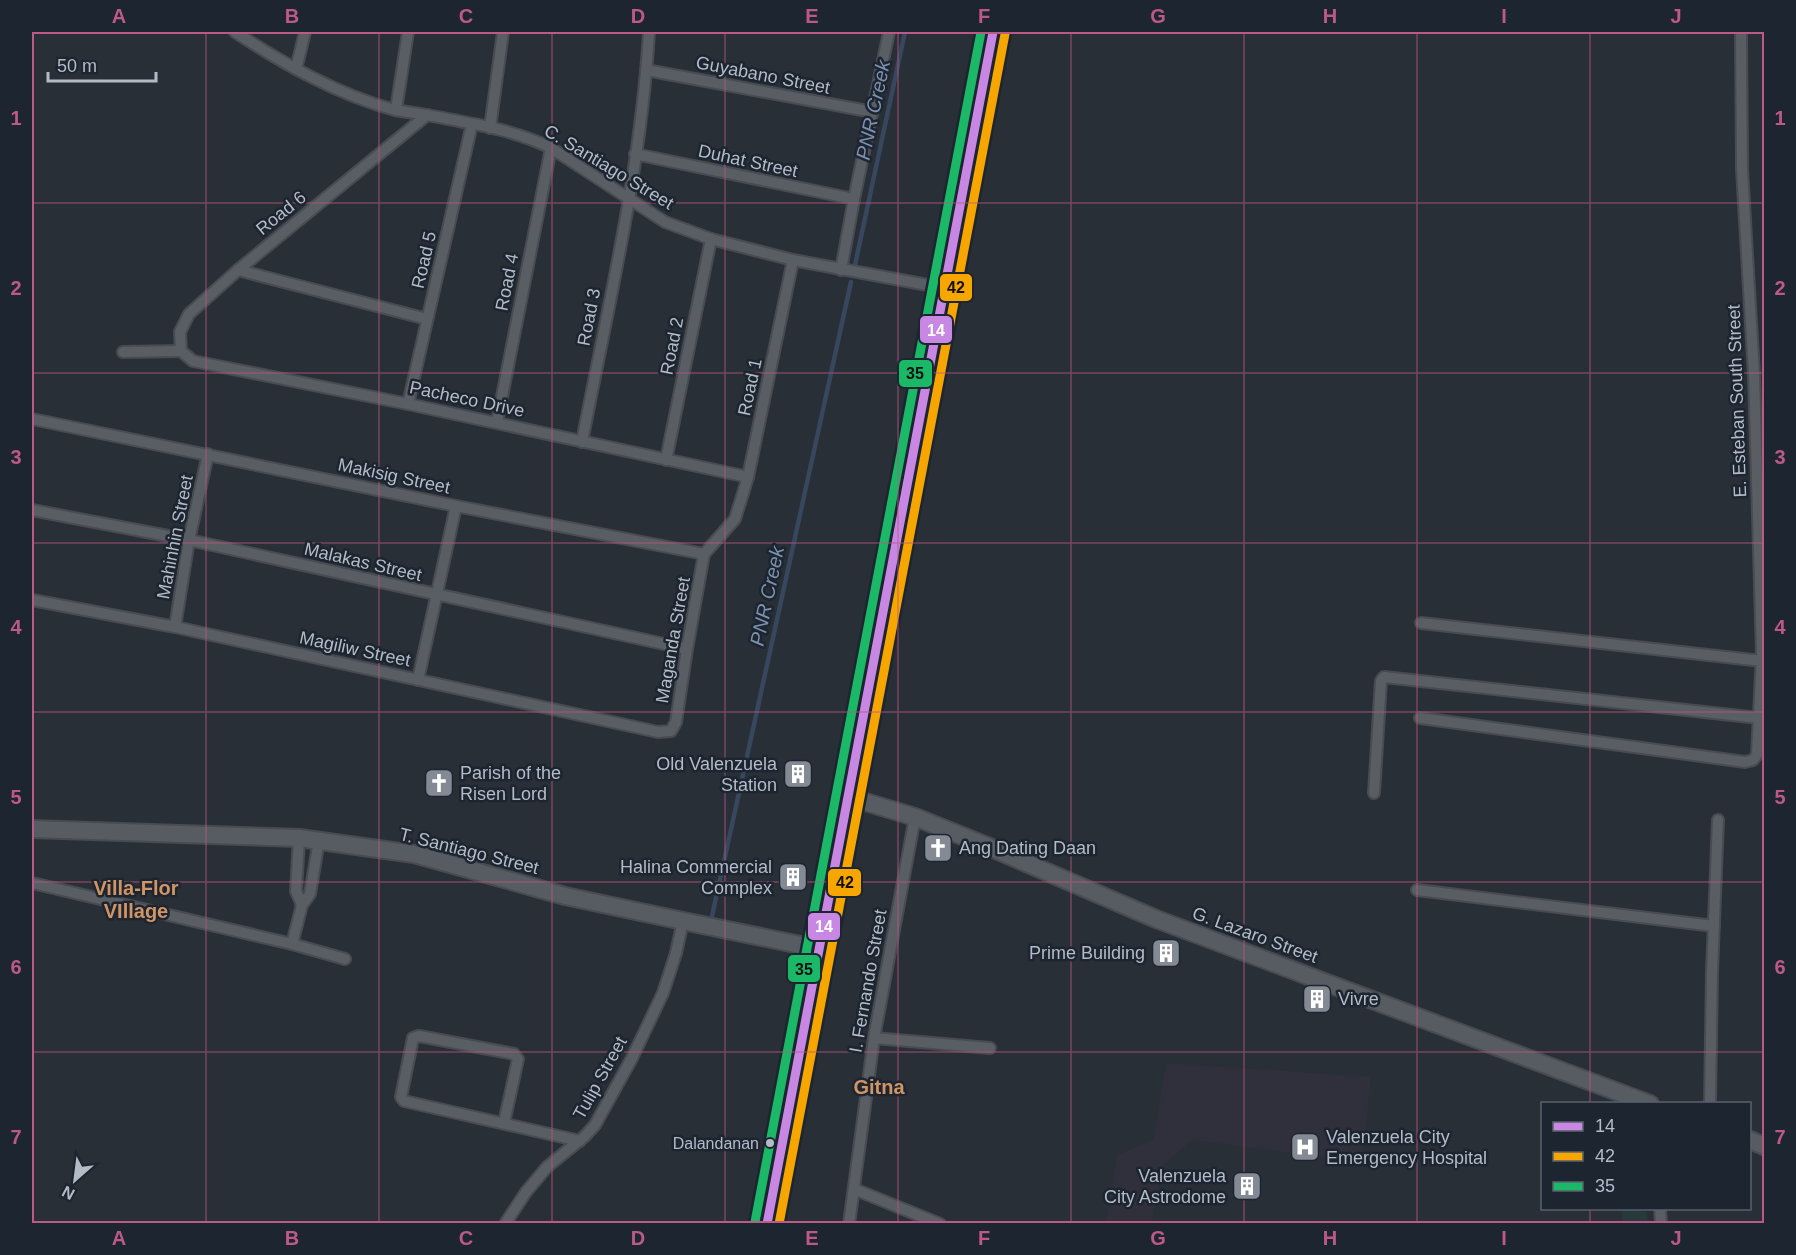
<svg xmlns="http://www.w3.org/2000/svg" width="1796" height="1255" viewBox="0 0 1796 1255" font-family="Arial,sans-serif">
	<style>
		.medical { fill: #302f3c }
		.green { fill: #26393b }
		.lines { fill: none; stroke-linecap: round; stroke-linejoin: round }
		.stream { stroke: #37475e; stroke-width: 4.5 }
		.street-casing { stroke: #484b51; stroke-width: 14 }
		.secondary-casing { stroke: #484b51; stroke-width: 20 }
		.highway-casing { stroke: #464b52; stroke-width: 24 }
		.street { stroke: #595d64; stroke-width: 10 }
		.secondary { stroke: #575c63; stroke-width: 16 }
		.highway { stroke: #5e6164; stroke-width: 21 }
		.bus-1-casing { stroke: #1d2531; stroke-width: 14 }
		.bus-2-casing { stroke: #1d2531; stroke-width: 14 }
		.bus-3-casing { stroke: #1d2531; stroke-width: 14 }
		.bus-1 { stroke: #c787e3; stroke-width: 9 }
		.bus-2 { stroke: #f7a600; stroke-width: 9 }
		.bus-3 { stroke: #1ab867; stroke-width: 9 }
		.grid { fill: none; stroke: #bc5986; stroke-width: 1.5; stroke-opacity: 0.55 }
		.bus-dot { fill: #b3bbc7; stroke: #1d2531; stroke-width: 2 }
		.labels { text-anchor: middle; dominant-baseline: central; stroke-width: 5; stroke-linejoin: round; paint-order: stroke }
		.bus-label { font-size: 16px; fill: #b3bbc7; stroke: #1d2531; text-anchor: end }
		.street-label { font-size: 18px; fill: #b3bbc7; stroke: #1d2531 }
		.poi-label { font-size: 18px; fill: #b3bbc7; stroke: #1d2531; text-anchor: end }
		.water-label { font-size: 20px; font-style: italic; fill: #7c91ae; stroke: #1d2531 }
		.neighbourhood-label { font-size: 20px; font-weight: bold; fill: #d19464; stroke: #1d2531 }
		.line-badge { stroke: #1d2531; stroke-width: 2 }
		.badge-label { font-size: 16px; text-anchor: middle; font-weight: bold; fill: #fff }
		.pale-badge-label { font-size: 16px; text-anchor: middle; font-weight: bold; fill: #111 }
		.neatline { fill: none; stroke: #bc5986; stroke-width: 2 }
		.grid-label { font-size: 20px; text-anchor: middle; font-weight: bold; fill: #bc5986 }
	</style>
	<rect width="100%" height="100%" fill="#292f36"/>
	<!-- medical -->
	<path class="medical" d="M1166,1063L1371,1077L1363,1154L1355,1161L1192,1140L1163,1165L1151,1223H1106L1117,1155L1154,1139Z"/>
	<!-- green -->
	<path class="green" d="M1622,1209L1647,1212L1648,1223H1623Z"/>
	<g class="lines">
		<!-- stream -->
		<g class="stream">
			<path d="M855,265L905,32"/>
			<path d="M712,916L851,282"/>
		</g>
		<!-- street casing -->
		<g class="street-casing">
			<g id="street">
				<path d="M235,32C284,64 338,95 395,110C406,112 417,113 427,115C468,123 513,129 551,148L665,222L711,239L793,260L944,288"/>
				<path d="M296,69L305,32"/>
				<path d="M646,70L873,112"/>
				<path d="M396,110L408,32"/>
				<path d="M490,128L503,32"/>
				<path d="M635,154L854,199"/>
				<path d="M238,270L427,319"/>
				<path d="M841,270L854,199L889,32"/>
				<path d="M181,351L193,361L408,404L748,477"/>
				<path d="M181,351L180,332L189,314L238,270L427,115"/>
				<path d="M123,352L181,351"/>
				<path d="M408,404L472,124"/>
				<path d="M32,419L456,506L704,554"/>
				<path d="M497,422L551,148"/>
				<path d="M582,442C608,306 641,170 649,32"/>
				<path d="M666,460L711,239"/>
				<path d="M32,510L189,540L687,649"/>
				<path d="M704,554L735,519L748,477L793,260"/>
				<path d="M32,600L175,627L658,732L671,731L676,722L687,649L704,554"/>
				<path d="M1421,623L1762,661"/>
				<path d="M175,627L189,540L208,454"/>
				<path d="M418,680L456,506"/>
				<path d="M1420,718L1745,762L1753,760L1757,755L1762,655L1754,374L1742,169L1741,32"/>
				<path d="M1374,793L1381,681L1384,677L1759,718"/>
				<path d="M299,838L296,891L302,905"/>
				<path d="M32,883L292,944L345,959"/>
				<path d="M1417,890L1714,926"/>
				<path d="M292,944L302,905L310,894L319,840"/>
				<path d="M874,1038L990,1048"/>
				<path d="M1710,1104L1712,972L1718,820"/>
				<path d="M504,1123L518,1059L514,1054L419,1036L413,1038L401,1097L404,1101L580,1141"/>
				<path d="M854,1189L940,1224"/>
				<path d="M1660,1208L1661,1224"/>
				<path d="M505,1224L526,1192L547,1167L585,1136L595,1125L632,1058L663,993L676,953L683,921"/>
				<path d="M849,1224L874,1038L915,817"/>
			</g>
		</g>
		<!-- secondary casing -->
		<g class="secondary-casing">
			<g id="secondary">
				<path d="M849,797L915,817L987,846L1156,919L1650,1104"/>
				<path d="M32,829L299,838L414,854L565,896L683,921L820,949"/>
				<path d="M1750,1140L1764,1146"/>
			</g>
		</g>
		<!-- highway casing -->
		<g class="highway-casing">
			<path id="highway" d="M767,1224L796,1077L950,250L993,32"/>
		</g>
		<!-- street -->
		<use href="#street" class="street"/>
		<!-- secondary -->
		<use href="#secondary" class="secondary"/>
		<!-- highway -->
		<use href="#highway" class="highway"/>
		<!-- bus-1 casing -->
		<g class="bus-1-casing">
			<path id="bus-1" d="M767,1224C845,827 915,429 993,32"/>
		</g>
		<!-- bus-2 casing -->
		<g class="bus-2-casing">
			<path id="bus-2" d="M779,1224C857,828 927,430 1005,34"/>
		</g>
		<!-- bus-3 casing -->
		<g class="bus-3-casing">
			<path id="bus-3" d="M755,1222C833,826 903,428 981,32"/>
		</g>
		<!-- bus-1 -->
		<use href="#bus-1" class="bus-1"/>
		<!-- bus-2 -->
		<use href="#bus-2" class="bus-2"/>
		<!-- bus-3 -->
		<use href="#bus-3" class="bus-3"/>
	</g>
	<!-- grid -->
	<path class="grid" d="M206,32V1224M379,32V1224M552,32V1224M725,32V1224M898,32V1224M1071,32V1224M1244,32V1224M1417,32V1224M1590,32V1104M32,203H1764M32,373H1764M32,543H1764M32,712H1764M32,882H1764M32,1052H1764M1590,1208V1224"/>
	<!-- icons -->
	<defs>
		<g id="building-square" transform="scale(1.5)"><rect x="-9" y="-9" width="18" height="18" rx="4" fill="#838a94" stroke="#1d2531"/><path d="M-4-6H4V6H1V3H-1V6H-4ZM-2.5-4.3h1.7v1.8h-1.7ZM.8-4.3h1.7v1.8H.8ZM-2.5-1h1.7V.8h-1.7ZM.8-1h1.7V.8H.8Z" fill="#fff"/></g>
		<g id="church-square" transform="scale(1.5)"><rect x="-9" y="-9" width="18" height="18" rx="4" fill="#838a94" stroke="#1d2531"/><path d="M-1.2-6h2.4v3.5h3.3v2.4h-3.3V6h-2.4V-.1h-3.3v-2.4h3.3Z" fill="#fff"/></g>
		<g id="hospital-square" transform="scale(1.5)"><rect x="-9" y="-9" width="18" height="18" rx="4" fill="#838a94" stroke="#1d2531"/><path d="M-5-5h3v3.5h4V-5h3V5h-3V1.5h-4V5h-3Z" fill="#fff"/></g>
	</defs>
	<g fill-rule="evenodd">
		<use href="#building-square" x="798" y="774"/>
		<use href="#church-square" x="439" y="783"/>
		<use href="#church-square" x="938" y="848"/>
		<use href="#building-square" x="793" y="877"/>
		<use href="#building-square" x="1166" y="953"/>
		<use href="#building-square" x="1317" y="999"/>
		<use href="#hospital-square" x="1305" y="1147"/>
		<use href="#building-square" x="1247" y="1186"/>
	</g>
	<!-- markers -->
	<circle class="bus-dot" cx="770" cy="1143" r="5"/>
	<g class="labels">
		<!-- bus labels -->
		<g class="bus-label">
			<text x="759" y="1143">Dalandanan</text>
		</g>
		<!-- street labels -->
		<g class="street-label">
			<text transform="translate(763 75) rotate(11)">Guyabano Street</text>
			<text transform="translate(748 161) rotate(12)">Duhat Street</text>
			<text transform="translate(609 167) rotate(31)">C. Santiago Street</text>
			<text transform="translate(281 213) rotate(-39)">Road 6</text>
			<text transform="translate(424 260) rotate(-77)">Road 5</text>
			<text transform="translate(507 282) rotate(-79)">Road 4</text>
			<text transform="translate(589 317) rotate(-79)">Road 3</text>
			<text transform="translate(672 346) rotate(-79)">Road 2</text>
			<text transform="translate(750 387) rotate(-78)">Road 1</text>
			<text transform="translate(467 399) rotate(12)">Pacheco Drive</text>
			<text transform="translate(1737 401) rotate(-92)">E. Esteban South Street</text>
			<text transform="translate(394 476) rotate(12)">Makisig Street</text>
			<text transform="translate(175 537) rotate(-79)">Mahinhin Street</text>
			<text transform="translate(363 562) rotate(13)">Malakas Street</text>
			<text transform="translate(673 640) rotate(-80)">Maganda Street</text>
			<text transform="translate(355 649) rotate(12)">Magiliw Street</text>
			<text transform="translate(469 851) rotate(14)">T. Santiago Street</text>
			<text transform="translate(1255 935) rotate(20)">G. Lazaro Street</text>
			<text transform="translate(868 981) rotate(-80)">I. Fernando Street</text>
			<text transform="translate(600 1078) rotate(-61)">Tulip Street</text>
		</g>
		<!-- poi labels -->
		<g class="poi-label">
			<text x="777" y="764">Old Valenzuela<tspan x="777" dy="21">Station</tspan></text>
			<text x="460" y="773" text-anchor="start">Parish of the<tspan x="460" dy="21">Risen Lord</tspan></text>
			<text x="959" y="848" text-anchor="start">Ang Dating Daan</text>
			<text x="772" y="867">Halina Commercial<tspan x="772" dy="21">Complex</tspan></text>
			<text x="1145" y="953">Prime Building</text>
			<text x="1338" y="999" text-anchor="start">Vivre</text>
			<text x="1326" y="1137" text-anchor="start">Valenzuela City<tspan x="1326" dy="21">Emergency Hospital</tspan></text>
			<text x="1226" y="1176">Valenzuela<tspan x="1226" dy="21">City Astrodome</tspan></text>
		</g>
		<!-- water labels -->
		<g class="water-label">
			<text transform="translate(873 110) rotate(-78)">PNR Creek</text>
			<text transform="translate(767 596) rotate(-78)">PNR Creek</text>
		</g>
		<!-- neighbourhood labels -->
		<g class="neighbourhood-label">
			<text x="136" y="888">Villa-Flor<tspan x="136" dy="23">VIllage</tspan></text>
			<text x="879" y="1087">Gitna</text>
		</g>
	</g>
	<g class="line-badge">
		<rect x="939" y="273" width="34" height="29" rx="6" fill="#f7a600"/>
		<rect x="919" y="315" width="34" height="29" rx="6" fill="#c787e3"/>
		<rect x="898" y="359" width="35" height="29" rx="6" fill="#1ab867"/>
		<rect x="827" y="868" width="35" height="29" rx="6" fill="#f7a600"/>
		<rect x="807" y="912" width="34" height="29" rx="6" fill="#c787e3"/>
		<rect x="787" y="954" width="34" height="29" rx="6" fill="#1ab867"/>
	</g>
	<g class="badge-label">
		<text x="936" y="336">14</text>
		<text x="824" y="932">14</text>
	</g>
	<g class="pale-badge-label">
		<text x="956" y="293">42</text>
		<text x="915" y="379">35</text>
		<text x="845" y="888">42</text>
		<text x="804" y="975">35</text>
	</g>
	<!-- border -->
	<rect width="1796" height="1255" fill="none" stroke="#1d2531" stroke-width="66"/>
	<!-- legend -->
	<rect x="1541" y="1102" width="210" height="108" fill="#1d2531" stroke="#59616d" stroke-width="1.5"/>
	<rect x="1553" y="1122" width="30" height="9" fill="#c787e3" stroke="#59616d" stroke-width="1.5"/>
	<text x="1595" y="1132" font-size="18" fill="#b3bbc7">14</text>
	<rect x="1553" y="1152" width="30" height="9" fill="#f7a600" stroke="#59616d" stroke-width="1.5"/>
	<text x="1595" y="1162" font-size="18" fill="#b3bbc7">42</text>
	<rect x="1553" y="1182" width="30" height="9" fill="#1ab867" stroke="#59616d" stroke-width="1.5"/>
	<text x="1595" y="1192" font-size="18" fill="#b3bbc7">35</text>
	<!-- north arrow -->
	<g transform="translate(75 1180) rotate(208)" stroke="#1d2531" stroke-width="4.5" paint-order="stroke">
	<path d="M0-4.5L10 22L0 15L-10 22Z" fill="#b3bbc7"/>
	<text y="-9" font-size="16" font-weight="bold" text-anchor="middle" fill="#b3bbc7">N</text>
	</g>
	<!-- scale -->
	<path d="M48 72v9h108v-9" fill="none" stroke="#b3bbc7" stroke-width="3"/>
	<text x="57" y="72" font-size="18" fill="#b3bbc7" stroke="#1d2531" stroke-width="4.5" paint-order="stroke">50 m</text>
	<rect x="33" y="33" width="1730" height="1189" class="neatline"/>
	<g class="grid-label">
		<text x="119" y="23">A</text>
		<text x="292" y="23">B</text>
		<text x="466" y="23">C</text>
		<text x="638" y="23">D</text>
		<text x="812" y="23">E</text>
		<text x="984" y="23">F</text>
		<text x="1158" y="23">G</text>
		<text x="1330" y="23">H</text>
		<text x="1504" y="23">I</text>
		<text x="1676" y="23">J</text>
		<text x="16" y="125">1</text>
		<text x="1780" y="125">1</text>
		<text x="16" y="295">2</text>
		<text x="1780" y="295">2</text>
		<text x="16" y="464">3</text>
		<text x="1780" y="464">3</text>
		<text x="16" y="634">4</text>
		<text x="1780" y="634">4</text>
		<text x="16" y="804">5</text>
		<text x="1780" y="804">5</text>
		<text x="16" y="974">6</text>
		<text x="1780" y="974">6</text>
		<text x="16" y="1144">7</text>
		<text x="1780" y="1144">7</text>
		<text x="119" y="1245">A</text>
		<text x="292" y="1245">B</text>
		<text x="466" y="1245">C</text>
		<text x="638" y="1245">D</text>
		<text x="812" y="1245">E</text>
		<text x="984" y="1245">F</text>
		<text x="1158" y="1245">G</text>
		<text x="1330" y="1245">H</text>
		<text x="1504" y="1245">I</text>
		<text x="1676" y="1245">J</text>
	</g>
</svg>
